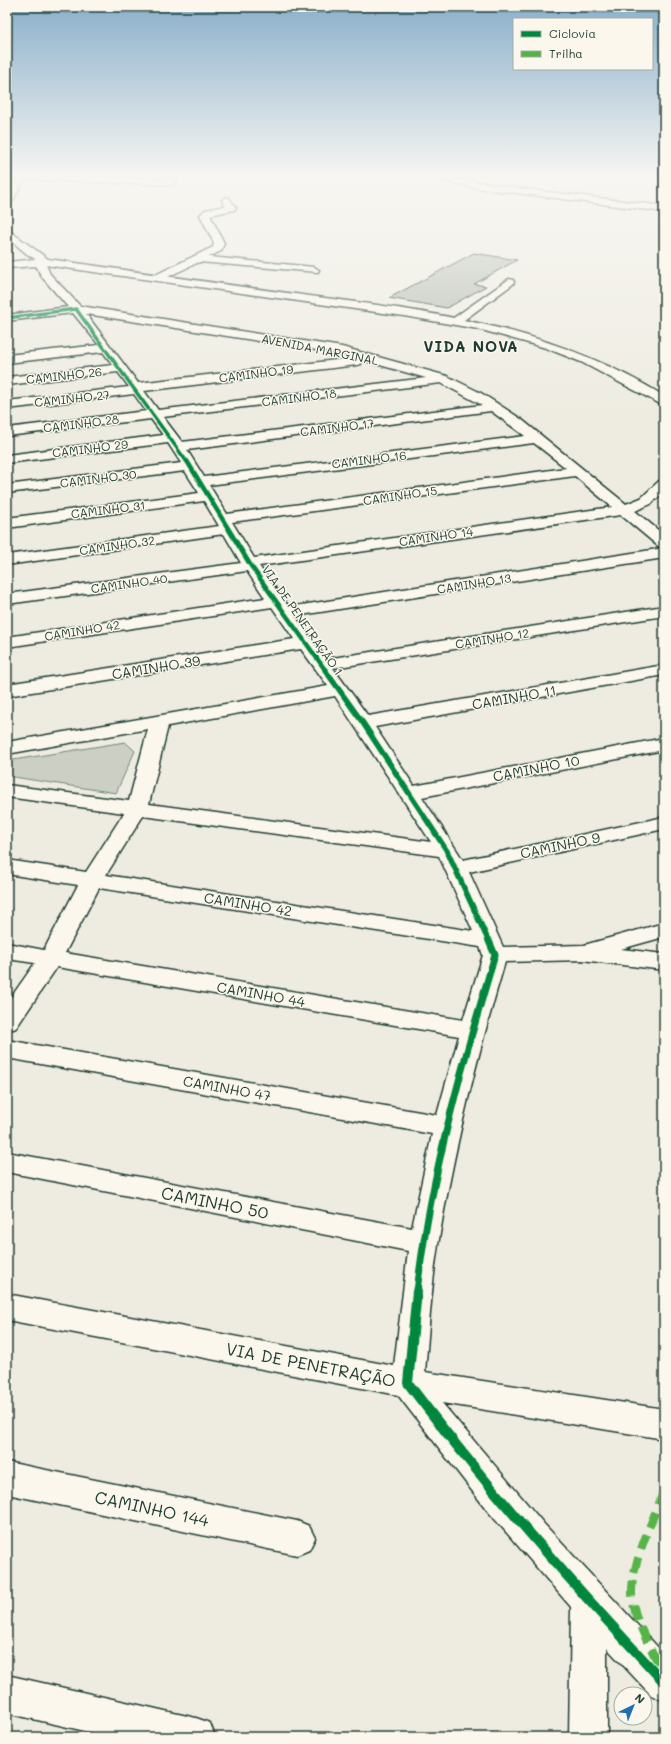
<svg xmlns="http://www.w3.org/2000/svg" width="671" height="1744" viewBox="0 0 671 1744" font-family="Mali,sans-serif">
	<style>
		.green { fill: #cbcfc4; stroke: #75867c }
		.building { fill: #b4bbb0; stroke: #1f3d34 }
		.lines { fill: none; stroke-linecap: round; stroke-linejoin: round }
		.minor-casing { stroke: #1f3d34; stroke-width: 3 }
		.major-casing { stroke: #1f3d34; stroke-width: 3 }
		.minor { fill: #fbf7ec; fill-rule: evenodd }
		.major { fill: #fbf7ec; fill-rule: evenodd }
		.quiet { stroke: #55b346; stroke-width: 8; stroke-dasharray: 16 8; stroke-linecap: butt }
		.cycleway-far4-casing { stroke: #fbf7ec; stroke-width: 5 }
		.cycleway-far3-casing { stroke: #fbf7ec; stroke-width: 6 }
		.cycleway-far2-casing { stroke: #fbf7ec; stroke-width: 8 }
		.cycleway-far1-casing { stroke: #fbf7ec; stroke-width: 10 }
		.cycleway-casing { stroke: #fbf7ec; stroke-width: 12 }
		.cycleway-far4 { stroke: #00873e; stroke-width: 3.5 }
		.cycleway-far3 { stroke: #00873e; stroke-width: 4.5 }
		.cycleway-far2 { stroke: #00873e; stroke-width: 5.5 }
		.cycleway-far1 { stroke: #00873e; stroke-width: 7 }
		.cycleway { stroke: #00873e; stroke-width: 10 }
		.labels { text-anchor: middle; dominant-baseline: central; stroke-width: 3; stroke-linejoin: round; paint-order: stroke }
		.far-street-label { font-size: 12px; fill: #1f3d34; stroke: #fbf7ec }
		.street-label { font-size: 14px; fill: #1f3d34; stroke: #fbf7ec }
		.far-district-label { font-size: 15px; font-weight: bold; letter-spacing: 1px; fill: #1f3d34; stroke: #fbf7ec }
		.near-street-label { font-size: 17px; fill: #1f3d34; stroke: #fbf7ec }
	</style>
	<rect width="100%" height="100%" fill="#eeece1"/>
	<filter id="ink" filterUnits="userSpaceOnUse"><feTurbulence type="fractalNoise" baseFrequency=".025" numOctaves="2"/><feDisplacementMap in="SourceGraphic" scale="8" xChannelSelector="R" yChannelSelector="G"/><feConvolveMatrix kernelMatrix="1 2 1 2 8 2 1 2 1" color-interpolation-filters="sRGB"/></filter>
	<g filter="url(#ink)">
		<!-- green -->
		<path class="green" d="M125,742L135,751L116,793L7,776V761Z"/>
		<!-- building -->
		<path class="building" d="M474,253L517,260L474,284L486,286L447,308L389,298Z"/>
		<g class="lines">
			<!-- minor casing -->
			<g class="minor-casing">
				<g id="minor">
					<path d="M21,174L173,179L177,182L173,185L18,179L17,177Z"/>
					<path d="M411,174H429L508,187L664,206V212L477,188Z"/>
					<path d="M226,197L229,198L236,208L234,210L210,215L224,243L221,251L209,257L314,267L319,270L318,272L199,262L161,280H153L152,278L153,276L213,247L214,243L200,215L205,210L225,206L222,200Z"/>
					<path d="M39,259L49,260L50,262L46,265L50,274L80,306L342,347L447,376L481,393L521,419L626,504L641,498L659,481L664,480V492L651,504L635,511L664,535V548L658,546L621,515L259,566L289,607L664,548V558L295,616L326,659L664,606V616L333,668L368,716L664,665V675L375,727L414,786L664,738V750L422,797L463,860L664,817V829L469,872L503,947L584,945L664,923V937L621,949L664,954V970L582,960L505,962C477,1056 454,1149 438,1245C431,1287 429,1330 425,1372L664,1409V1439L442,1403L544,1524L664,1654V1701L651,1695L607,1648V1737H569L571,1607L487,1510L398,1395L7,1320V1294L394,1366L408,1251L7,1172V1152L412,1228L432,1134L7,1058V1040L437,1115L459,1036L57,967L16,1028L7,1031V1003L35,963L7,959V943L44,950L78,885L7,874V860L86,872L124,813L7,797V785L129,801L148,729L7,754V742L328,686L301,649L7,696V684L294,639L272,607L7,647V637L265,598L247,571L7,604V594L241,563L224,534L7,565V555L219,526L204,501L7,528V518L199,493L185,471L7,493V485L181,463L168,443L7,463V455L163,435L151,419L7,436V428L146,411L134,394L7,409V401L129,387L118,372L7,385V377L113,365L103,352L7,363V355L99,345L73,313L7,321V315L68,307L42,277L36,266L7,268V262ZM86,314L342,354L354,358L138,383ZM362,360L426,378L158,410L144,391L357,365L361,364ZM441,383L482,405L182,442L163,417ZM491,411L525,436L204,477L187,450ZM534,443L566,468L227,514L209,485ZM575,476L612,507L254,558L232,522ZM335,696L431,842L149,804L168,726ZM143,816L439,856L473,931L106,875ZM99,888L480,947L483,955L463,1020L65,953Z"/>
					<path d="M509,279L513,280L514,282L513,284L460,323H452L450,321L452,319Z"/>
					<path d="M7,1462L297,1521L309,1526L315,1538L309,1550L297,1555L7,1494Z"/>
					<path d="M7,1675L196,1718L210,1723L215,1737H111L7,1713Z"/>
				</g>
			</g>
			<!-- major casing -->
			<g class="major-casing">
				<g id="major">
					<path d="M19,174H27L11,204L7,207V196Z"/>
					<path d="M7,229L48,259C130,271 212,283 295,294C426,311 549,325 664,396V406L581,362L546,348L478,329L404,316L45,265L27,254L7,237Z"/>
				</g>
			</g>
			<!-- minor -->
			<use href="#minor" class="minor"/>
			<!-- major -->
			<use href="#major" class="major"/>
			<!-- quiet -->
			<path class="quiet" d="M664,1490C654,1518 631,1564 632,1593C633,1622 653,1650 664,1676"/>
			<!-- cycleway-far4 casing -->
			<g class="cycleway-far4-casing">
				<path id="cycleway-far4" d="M7,318L76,309L187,462"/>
			</g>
			<!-- cycleway-far3 casing -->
			<g class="cycleway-far3-casing">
				<path id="cycleway-far3" d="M187,461L251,566L326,671"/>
			</g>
			<!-- cycleway-far2 casing -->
			<g class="cycleway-far2-casing">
				<path id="cycleway-far2" d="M325,670L363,723L447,851L489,942"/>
			</g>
			<!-- cycleway-far1 casing -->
			<g class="cycleway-far1-casing">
				<path id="cycleway-far1" d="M417,1292C430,1177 462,1065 495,955L489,941"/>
			</g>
			<!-- cycleway casing -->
			<g class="cycleway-casing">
				<path id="cycleway" d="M417,1291L408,1383C487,1488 574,1586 664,1682"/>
			</g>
			<!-- cycleway-far4 -->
			<use href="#cycleway-far4" class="cycleway-far4"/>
			<!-- cycleway-far3 -->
			<use href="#cycleway-far3" class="cycleway-far3"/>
			<!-- cycleway-far2 -->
			<use href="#cycleway-far2" class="cycleway-far2"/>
			<!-- cycleway-far1 -->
			<use href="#cycleway-far1" class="cycleway-far1"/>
			<!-- cycleway -->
			<use href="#cycleway" class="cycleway"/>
		</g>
	</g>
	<!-- sky -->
	<linearGradient id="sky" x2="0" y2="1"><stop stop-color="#8bafcb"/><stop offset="0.42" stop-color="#f7f6f2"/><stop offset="1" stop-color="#f7f6f2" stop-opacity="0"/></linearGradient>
	<rect width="671" height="419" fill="url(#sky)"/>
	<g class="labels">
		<!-- far-street labels -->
		<g class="far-street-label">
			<text transform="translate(320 349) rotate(11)">AVENIDA MARGINAL</text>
			<text transform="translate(256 373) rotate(-7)">CAMINHO 19</text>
			<text transform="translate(64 375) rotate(-6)">CAMINHO 26</text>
			<text transform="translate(299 397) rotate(-7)">CAMINHO 18</text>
			<text transform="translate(72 398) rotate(-6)">CAMINHO 27</text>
			<text transform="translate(81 423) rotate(-7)">CAMINHO 28</text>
			<text transform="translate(337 427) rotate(-7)">CAMINHO 17</text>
			<text transform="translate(90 448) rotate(-7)">CAMINHO 29</text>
			<text transform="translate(369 459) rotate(-7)">CAMINHO 16</text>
			<text transform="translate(98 478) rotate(-7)">CAMINHO 30</text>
			<text transform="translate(400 495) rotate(-8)">CAMINHO 15</text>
			<text transform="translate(108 509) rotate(-7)">CAMINHO 31</text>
			<text transform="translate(436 536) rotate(-8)">CAMINHO 14</text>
			<text transform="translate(117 545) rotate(-8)">CAMINHO 32</text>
			<text transform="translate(129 583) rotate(-8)">CAMINHO 40</text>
			<text transform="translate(474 583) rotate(-9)">CAMINHO 13</text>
			<text transform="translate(303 620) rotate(55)">VIA DE PENETRAÇÃO 1</text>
			<text transform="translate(82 630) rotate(-9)">CAMINHO 42</text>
			<text transform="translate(492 638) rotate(-9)">CAMINHO 12</text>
		</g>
		<!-- street labels -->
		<g class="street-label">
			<text transform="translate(156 667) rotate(-9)">CAMINHO 39</text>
			<text transform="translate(514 697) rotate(-10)">CAMINHO 11</text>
			<text transform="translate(536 768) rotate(-11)">CAMINHO 10</text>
			<text transform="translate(560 845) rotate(-12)">CAMINHO 9</text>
			<text transform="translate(248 904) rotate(9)">CAMINHO 42</text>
			<text transform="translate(261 994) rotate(10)">CAMINHO 44</text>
			<text transform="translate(227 1088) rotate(10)">CAMINHO 47</text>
		</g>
		<!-- far-district labels -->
		<g class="far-district-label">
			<text x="471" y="346">VIDA NOVA</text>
		</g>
		<!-- near-street labels -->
		<g class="near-street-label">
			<text transform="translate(215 1202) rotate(11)">CAMINHO 50</text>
			<text transform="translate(311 1364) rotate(11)">VIA DE PENETRAÇÃO</text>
			<text transform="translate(152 1508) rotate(12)">CAMINHO 144</text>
		</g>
	</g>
	<!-- margin -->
	<rect width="671" height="1744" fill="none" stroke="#fbf7ec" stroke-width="24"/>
	<rect x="12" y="12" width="647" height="1720" fill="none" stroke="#1f3d34" stroke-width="1.5" filter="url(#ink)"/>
	<!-- legend -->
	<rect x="513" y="18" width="140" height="52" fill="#fbf7ec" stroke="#a3ada2"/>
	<rect x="521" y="31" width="20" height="6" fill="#00873e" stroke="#a3ada2"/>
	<text x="549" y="38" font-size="12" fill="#1f3d34">Ciclovia</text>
	<rect x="521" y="51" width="20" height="6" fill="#55b346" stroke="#a3ada2"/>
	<text x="549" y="58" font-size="12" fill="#1f3d34">Trilha</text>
	<!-- north arrow -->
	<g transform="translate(633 1706) rotate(43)"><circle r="19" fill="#fbf7ec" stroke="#a3ada2"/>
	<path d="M0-3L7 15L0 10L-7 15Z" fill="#1f6fb2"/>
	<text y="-6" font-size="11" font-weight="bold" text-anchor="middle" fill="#1f3d34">N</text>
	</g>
</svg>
